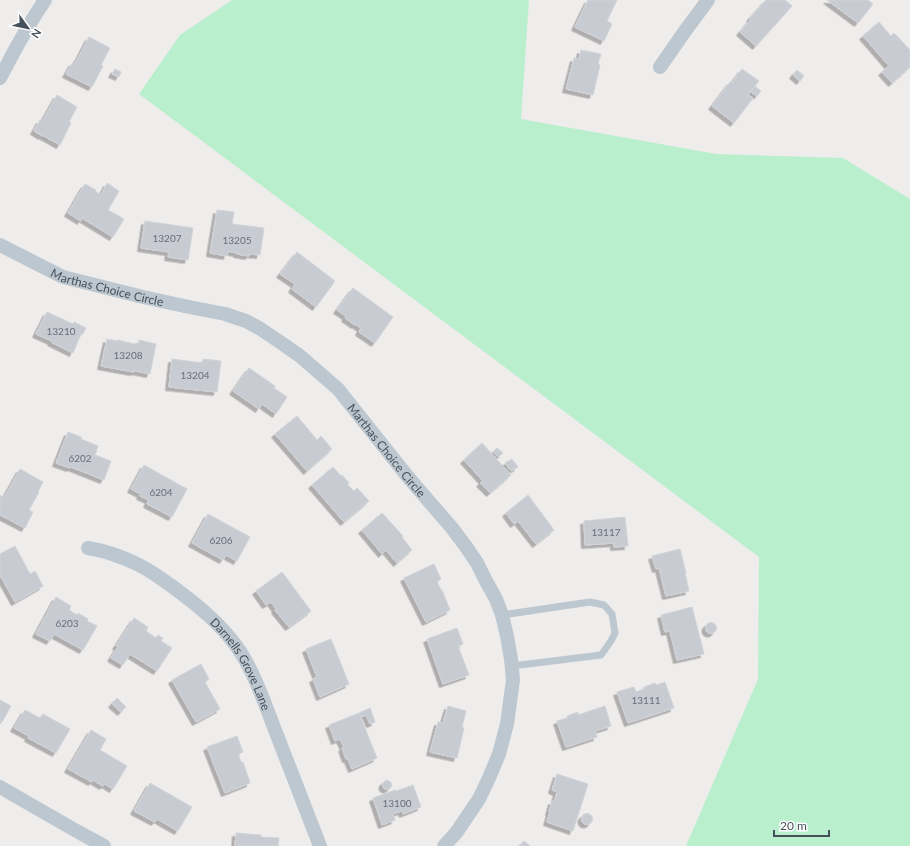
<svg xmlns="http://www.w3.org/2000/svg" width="910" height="846" viewBox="0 0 910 846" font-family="Lato,sans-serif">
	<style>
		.green { fill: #b9efcd }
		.building { fill: #c9cbd2; stroke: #d0d3d8; filter: url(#shadow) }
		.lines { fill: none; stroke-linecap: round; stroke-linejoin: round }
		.lane { stroke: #bdc7cf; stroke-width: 7 }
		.street { stroke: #bdc7cf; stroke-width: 14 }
		.labels { text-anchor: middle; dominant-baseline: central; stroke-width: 3; stroke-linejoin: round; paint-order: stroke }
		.number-label { font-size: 10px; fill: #666f78 }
		.street-label { font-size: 12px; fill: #45505a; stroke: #fff }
	</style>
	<defs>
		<filter id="shadow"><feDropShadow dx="-3.5" dy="3.5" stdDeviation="0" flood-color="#0004"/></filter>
	</defs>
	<rect width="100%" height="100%" fill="#efecec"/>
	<!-- green -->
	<path class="green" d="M232,0H529L521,119L716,154L843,158L910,199V846H686L758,679L759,557L139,94L180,35Z"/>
	<!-- building -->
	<g class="building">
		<path d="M588,0H617L607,21L612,24L604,41L575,27Z"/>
		<path d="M766,0H785L792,6L756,46L740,32L751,19L750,18Z"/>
		<path d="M827,0H868L873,4L858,23Z"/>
		<path d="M879,22L891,36L894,33L910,50V67L892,83L882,72L889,66L863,36Z"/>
		<path d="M89,37L110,48L101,65L103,66L92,87L66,74L73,62L75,64Z"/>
		<path d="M581,50L601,54L598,64L600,65L593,95L566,89L574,58L579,59Z"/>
		<path d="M115,69L121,72L119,77L112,74Z"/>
		<path d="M742,69L759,81L748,95L753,98L734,123L712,106L731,81L732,83Z"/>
		<path d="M797,70L804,76L800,81L793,75Z"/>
		<path d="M755,86L761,91L757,96L751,92Z"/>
		<path d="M57,95L77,107L69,122L71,123L60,145L42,135V136L34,131L40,120L42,122Z"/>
		<path d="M107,183L119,191L108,210L124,219L113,237L82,218L81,221L68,213L85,184L96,190L95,191L101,195Z"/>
		<path d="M217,210L234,212L232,224L264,228L260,255L249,254V256L237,254V253L228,251L227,256L210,253Z"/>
		<path d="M145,221L193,228L188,260L168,257L169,252L141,248Z"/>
		<path d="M297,252L335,281L316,307L292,289L295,284L280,274Z"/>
		<path d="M353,288L393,317L375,343L359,332L361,328L355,324V325L345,318L346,316L337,310Z"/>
		<path d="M47,312L73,324L74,322L86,328L82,335L81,334L73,353L51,342L52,341L36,334Z"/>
		<path d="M107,339L118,341V340L138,345L139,340L156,344L150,374L135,371L134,372L101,366Z"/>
		<path d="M172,359L202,363L203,359L221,361L217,392L169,387Z"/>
		<path d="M249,368L275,386L274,388L287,397L276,414L262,404L259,409L233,391Z"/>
		<path d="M297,416L317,440L321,436L332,449L307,471L275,434Z"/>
		<path d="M68,432L81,437V439L98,446L95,455L111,461L104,480L71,467L70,468L56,463Z"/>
		<path d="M482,443L511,475L490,493L480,483L483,481L464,460Z"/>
		<path d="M497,448L503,453L498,457L493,452Z"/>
		<path d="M512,459L518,467L511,471L505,463Z"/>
		<path d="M144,465L187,489L172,517L147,504L149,500L140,496L141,494L131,489Z"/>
		<path d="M333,467L341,476L342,475L349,483L347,484L354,491L357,488L369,501L344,522L312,485Z"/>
		<path d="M20,469L43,482L38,492H39L29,510L33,512L25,528L0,515V495L4,498Z"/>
		<path d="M528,495L554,530L536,544L518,521L514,524L506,513Z"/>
		<path d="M382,513L403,536L402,537L412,550L397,563L386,550L382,554L362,530Z"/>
		<path d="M208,514L250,537L237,561L226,555L223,560L192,543Z"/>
		<path d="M625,517L628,546L614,547V543L585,545L584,521Z"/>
		<path d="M15,546L30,574L35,571L43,586L15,602L0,575V554Z"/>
		<path d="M680,549L686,573H685L689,591L666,596L659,568L656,569L652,556Z"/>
		<path d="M434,564L441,579L437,582L441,590H442L450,610L426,622L404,578Z"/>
		<path d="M282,572L311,611L289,627L275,610L276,609L271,602L266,605L256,591Z"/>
		<path d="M56,597L71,606L69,610L77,615L78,613L88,619L87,621L97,626L83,650L54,634L50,641L36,634Z"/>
		<path d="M692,607L704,654L677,660L670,631L665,632L661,615Z"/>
		<path d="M134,618L148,627L146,631L156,638L158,635L163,638L161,641L172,648L157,671L130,654L123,665L111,658L118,647L116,646Z"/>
		<circle cx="711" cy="628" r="5.5"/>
		<path d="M457,628L463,644L458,646L469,675L443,684L427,639Z"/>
		<path d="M331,639L349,684L320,697L313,679L317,677L306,649Z"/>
		<path d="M201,664L209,679L205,682L220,709L196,722L172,680Z"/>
		<path d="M665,682L674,708L628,723L617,692L634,687L636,692L644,689V687L655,683L656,685Z"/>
		<path d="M117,698L126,707L121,712L112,704Z"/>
		<path d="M0,700L11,706L2,722L0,721Z"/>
		<path d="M448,706L466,711L462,727L464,728L457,758L430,752L438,722L443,723Z"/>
		<path d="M605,706L611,726L595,731L597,737L566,747L557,721L568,718L567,716L578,712V715Z"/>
		<path d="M370,708L375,722L370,724L366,715L361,717L359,713Z"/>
		<path d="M25,710L40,718L43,714L70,729L56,753L28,738L29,736L14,728Z"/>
		<path d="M359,713L377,758L352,769L348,759H346L342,748L344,747L340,739L335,741L329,725Z"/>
		<path d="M91,730L106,739L100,750L127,766L113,789L105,784L103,786L93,780L92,782L68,769Z"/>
		<path d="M237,736L243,752L238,754L241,762H243L250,783L225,793L207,747Z"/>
		<path d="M557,774L588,784L573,831L547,822L550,812H549L552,801L554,802L557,792L552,790Z"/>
		<circle cx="387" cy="785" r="4.5"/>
		<path d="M150,783L192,807L178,831L157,819L155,822L134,811Z"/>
		<path d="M413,785L421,807L403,814L402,811L393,814L395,820L382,825L373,798L395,790L396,791Z"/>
		<circle cx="587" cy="819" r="5.5"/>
		<path d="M236,833L261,835V837L279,838L278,846H235Z"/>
		<path d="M524,841L530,846H519Z"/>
	</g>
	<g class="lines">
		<!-- lane -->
		<path class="lane" d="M502,615L590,602L604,605L612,614L615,633L611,641L601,655L512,666"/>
		<!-- street -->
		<g class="street">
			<path d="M660,67L685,31L708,0"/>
			<path d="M0,78C14,51 28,25 45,0"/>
			<path id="s1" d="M0,245L63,277L143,297L189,307L225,314L246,321L259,328L280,342L300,356L338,389L408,477L452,528L467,548L477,563L486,581L496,599L502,615L507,636L511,659L513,680L507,724L499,754L489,778L479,799L456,833L444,846"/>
			<path id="s2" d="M88,548C106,551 123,557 139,565C151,571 162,579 173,587C196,604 220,623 237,647C253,669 265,704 275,730C290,768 305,807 320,846"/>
			<path d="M0,787L73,829L104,846"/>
		</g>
	</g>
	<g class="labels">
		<!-- number labels -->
		<g class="number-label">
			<text x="167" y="238">13207</text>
			<text x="237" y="240">13205</text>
			<text x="61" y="331">13210</text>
			<text x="128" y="355">13208</text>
			<text x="195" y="375">13204</text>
			<text x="80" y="458">6202</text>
			<text x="161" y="492">6204</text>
			<text x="606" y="532">13117</text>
			<text x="221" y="540">6206</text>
			<text x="67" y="623">6203</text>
			<text x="646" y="700">13111</text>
			<text x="397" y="803">13100</text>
		</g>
		<!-- street labels -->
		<g class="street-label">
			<text stroke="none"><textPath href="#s1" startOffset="116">Marthas Choice Circle</textPath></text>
			<text stroke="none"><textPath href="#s1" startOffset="452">Marthas Choice Circle</textPath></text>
			<text stroke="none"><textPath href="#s2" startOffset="199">Darnells Grove Lane</textPath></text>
		</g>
	</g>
	<!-- north arrow -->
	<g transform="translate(28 28) rotate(123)" stroke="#ffffff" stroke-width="3" paint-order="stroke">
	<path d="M0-3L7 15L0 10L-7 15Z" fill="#45505a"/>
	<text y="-6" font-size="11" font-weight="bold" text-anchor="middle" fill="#45505a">N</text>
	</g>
	<!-- scale -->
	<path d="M774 830v6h55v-6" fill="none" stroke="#45505a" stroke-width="2"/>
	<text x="780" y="830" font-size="12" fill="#45505a" stroke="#ffffff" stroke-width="3" paint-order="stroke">20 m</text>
</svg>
